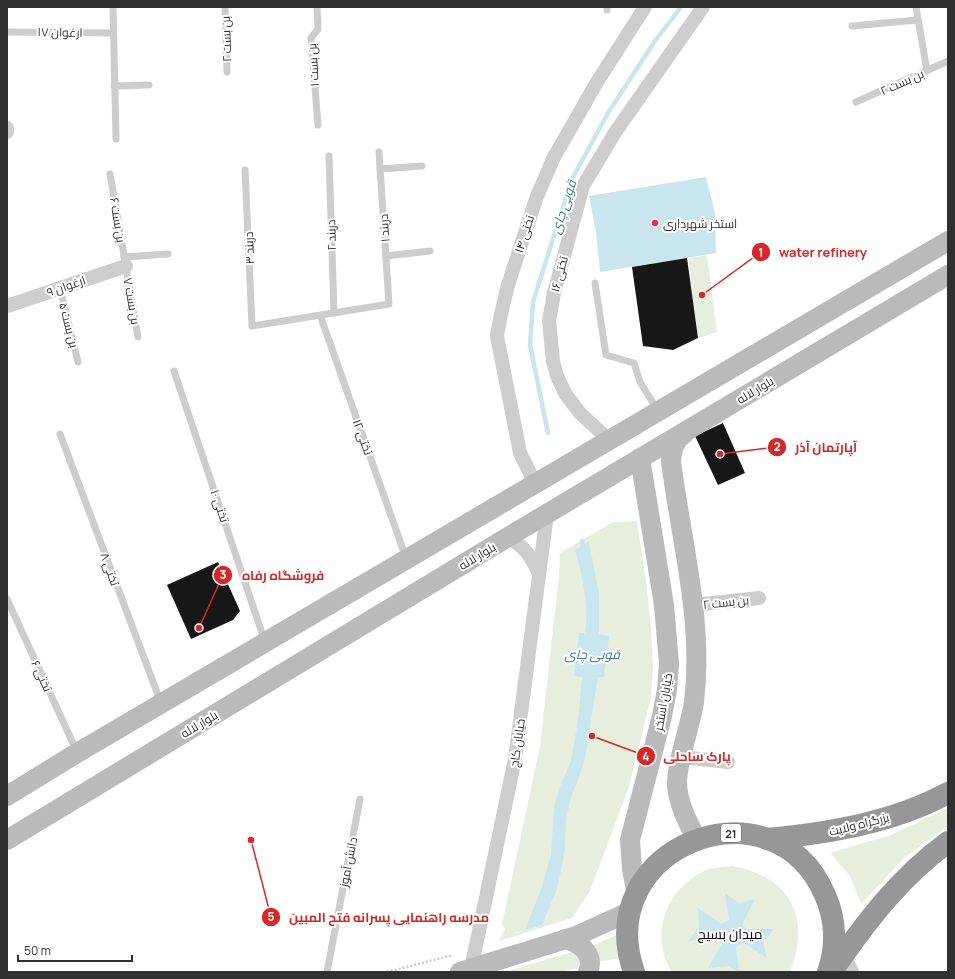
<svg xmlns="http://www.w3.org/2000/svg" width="955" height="979" viewBox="0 0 955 979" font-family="Manrope,Cairo,sans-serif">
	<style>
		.green { fill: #e8eedd }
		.water { fill: #c9e5ee }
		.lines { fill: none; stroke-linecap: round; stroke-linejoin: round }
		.stream { stroke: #c9e5ee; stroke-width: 4.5 }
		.building { fill: #171717 }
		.path { stroke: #cdcdcd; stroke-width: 2.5; stroke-dasharray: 2 2; stroke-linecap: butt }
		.lane { stroke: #cdcdcd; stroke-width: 7 }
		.street { stroke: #cdcdcd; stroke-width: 14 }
		.secondary { stroke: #bababa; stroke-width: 20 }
		.highway { stroke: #979797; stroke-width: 22 }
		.poi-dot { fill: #ee2b56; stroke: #fff; stroke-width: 1.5 }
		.labels { text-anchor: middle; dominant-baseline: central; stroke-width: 4; stroke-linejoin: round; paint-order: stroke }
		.shield { fill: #fff; stroke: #6e6e6e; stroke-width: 1 }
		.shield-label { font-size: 11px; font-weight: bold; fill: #303030 }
		.street-label { font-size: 12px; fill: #303030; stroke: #fff }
		.poi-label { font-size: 12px; fill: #303030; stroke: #fff; text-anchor: start }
		.water-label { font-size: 13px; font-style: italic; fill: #377a90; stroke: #fff }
		.quarter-label { font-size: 14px; fill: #000; stroke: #fff }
		.leader { fill: none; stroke: #d62828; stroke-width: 1.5 }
		.callout-dot { fill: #d62828; stroke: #fff; stroke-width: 1.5 }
		.mark-label { font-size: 12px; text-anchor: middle; font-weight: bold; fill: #fff }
		.callout-label { font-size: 13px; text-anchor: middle; font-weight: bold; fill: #d62828; stroke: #fff; stroke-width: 4; stroke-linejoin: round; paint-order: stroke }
	</style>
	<rect width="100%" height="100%" fill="#fff"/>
	<!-- green -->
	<g class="green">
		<path d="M707,255L717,332L698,338L688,258Z"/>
		<path d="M637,521L646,581L651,627L653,666L651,697L629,787L590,891L572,918L499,941L505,929L502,924L540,746L559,575L560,553L613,522Z"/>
		<path d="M948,808V826L905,857L862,903L860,901L850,876L831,854L833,852L891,835Z"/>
		<path d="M733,866C789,877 811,916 791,969L789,972H672C647,934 668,885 709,869C716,867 726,867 733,866Z"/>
		<path d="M617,935L622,958L596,962L591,946Z"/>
		<path d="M572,952L578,956L580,963L577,968L561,972H505Z"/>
	</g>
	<!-- water -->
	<g class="water">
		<path d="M706,177L715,213L716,253L600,272L596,232L589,196Z"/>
		<path d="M589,541L599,595V634L609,636L604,677H598L585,758L578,780L571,797L566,821L565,847L562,866L557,889L542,925L525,930L542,887L551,855L554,807L561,784L571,761L578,721L582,677L574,676L579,633H585C589,602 583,580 575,550Z"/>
		<path d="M725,893L739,903L755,899L742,924L746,929H774L763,942L767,958L744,943L736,947L739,972L728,966L708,968L722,943L718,937L688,941L699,927L698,908L721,924L729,920Z"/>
	</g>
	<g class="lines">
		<!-- stream -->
		<g class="stream">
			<path d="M548,433L530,345L533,302L572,179L608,113L655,41L681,7"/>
			<path d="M582,541L584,551"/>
		</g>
	</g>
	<!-- building -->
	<g class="building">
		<path d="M687,258L698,338L673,350L643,346L632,267Z"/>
		<path d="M723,423L745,473L718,485L695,436Z"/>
		<path d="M218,562L240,611L233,620L191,639L167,585Z"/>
	</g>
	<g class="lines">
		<!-- path -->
		<path class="path" d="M387,972L453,955"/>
		<!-- lane -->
		<g class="lane">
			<path d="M113,7L116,139"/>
			<path d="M225,7L227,72"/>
			<path d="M317,7L318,29L311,38L318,125"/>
			<path d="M916,7L927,71"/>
			<path d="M607,10V7"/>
			<path d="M852,26L918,20"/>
			<path d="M7,32L113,33"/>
			<path d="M114,86L149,85"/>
			<path d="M856,102L948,61"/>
			<path d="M329,156L334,313"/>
			<path d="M380,169L422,166"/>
			<path d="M245,170L252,326L389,304L379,152"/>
			<path d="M110,174L138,337"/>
			<path d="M386,256L430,251"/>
			<path d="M124,257L168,254"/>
			<path d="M595,283L606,355L634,363L640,382L658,411"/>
			<path d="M60,288L78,362"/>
			<path d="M320,315L406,558"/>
			<path d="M174,371L265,642"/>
			<path d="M60,434L161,703"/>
			<path d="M7,599L77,752"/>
			<path d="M327,972L360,799"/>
		</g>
		<!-- street -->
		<g class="street">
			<path d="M7,128V132"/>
			<path d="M7,306L126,266"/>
			<path d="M609,440L580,413L566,395L557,376L553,361L549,321L554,293L583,186L616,131L703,7"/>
			<path d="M535,483L520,453L497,336L501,314L508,285L536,199L553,159L597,82L645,7"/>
			<path d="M508,537C526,548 530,555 539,574"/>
			<path d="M694,605L759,598"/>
			<path d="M682,757L728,762"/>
			<path d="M844,954L852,972"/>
			<path d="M471,969L515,759L547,514"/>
		</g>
		<!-- secondary -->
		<g class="secondary">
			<path d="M684,434C674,440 672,450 671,461C681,541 704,621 694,702C690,728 678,757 677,782C677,802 687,822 697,839"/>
			<path d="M7,796L77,753L948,241"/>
			<path d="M7,840L508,537L948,275"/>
			<path d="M637,895L632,869L630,840L662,716L667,690L669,664L664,605L640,458"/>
			<path d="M566,939C581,943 595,955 588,972"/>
			<path d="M460,972L576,936L631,911"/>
		</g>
		<!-- highway -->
		<g class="highway">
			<path d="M767,839C829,833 892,823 948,793"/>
			<path d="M832,971C866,922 899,878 948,842"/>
			<path d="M634,972C590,846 773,775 825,895C836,919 837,947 828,972"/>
		</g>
	</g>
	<!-- markers -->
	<circle class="poi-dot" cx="655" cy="223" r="4"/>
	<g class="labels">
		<!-- shield labels -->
		<rect class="shield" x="721" y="824" width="20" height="18" rx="3"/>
		<g class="shield-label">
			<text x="731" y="833">21</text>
		</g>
		<!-- street labels -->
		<g class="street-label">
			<text transform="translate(60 32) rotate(1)">ارغوان ۱۷</text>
			<text transform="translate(226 39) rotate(-92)">بن بست ۲</text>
			<text transform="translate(313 65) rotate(-94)">بن بست ۱</text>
			<text transform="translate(902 82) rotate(-24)">بن بست ۲</text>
			<text transform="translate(118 220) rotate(81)">بن بست ۶</text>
			<text transform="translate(384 228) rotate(-94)">دربند ۱</text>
			<text transform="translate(524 234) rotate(-72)">تختی ۱۴</text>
			<text transform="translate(331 235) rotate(-92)">دربند ۲</text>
			<text transform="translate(249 248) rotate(-93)">دربند ۳</text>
			<text transform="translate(559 274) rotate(-75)">تختی ۱۶</text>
			<text transform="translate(66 286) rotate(-19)">ارغوان ۹</text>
			<text transform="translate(132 301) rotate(80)">بن بست ۷</text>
			<text transform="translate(69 325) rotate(76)">بن بست ۵</text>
			<text transform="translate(755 390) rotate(-31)">بلوار لاله</text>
			<text transform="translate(363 437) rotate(70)">تختی ۱۲</text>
			<text transform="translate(220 506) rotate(71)">تختی ۱۰</text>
			<text transform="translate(477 556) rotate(-31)">بلوار لاله</text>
			<text transform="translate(110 569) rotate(70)">تختی ۸</text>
			<text transform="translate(726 602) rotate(-6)">بن بست ۲</text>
			<text transform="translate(42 676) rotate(65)">تختی ۶</text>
			<text transform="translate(663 702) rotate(-80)">خیابان استخر</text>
			<text transform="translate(199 724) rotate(-31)">بلوار لاله</text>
			<text transform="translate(517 743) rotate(-82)">خیابان کاج</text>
			<text transform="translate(859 824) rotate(-14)">بزرگراه ولایت</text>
			<text transform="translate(348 862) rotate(-79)">دانش آموز</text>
		</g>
		<!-- poi labels -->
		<g class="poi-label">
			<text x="663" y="223">استخر شهرداری</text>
		</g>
		<!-- water labels -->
		<g class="water-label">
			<text transform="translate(563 207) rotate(-72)">قوبی چای</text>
			<text x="592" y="654">قوبی چای</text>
		</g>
		<!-- quarter labels -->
		<g class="quarter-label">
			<text x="730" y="933">میدان بسیج</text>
		</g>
	</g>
	<!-- callouts -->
	<path class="leader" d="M702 295L761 252M720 454L777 447M199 628L223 575M592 736L646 756M251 840L271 917"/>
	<g class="callout-dot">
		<circle cx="702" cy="295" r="4"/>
		<circle cx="720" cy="454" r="4"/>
		<circle cx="199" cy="628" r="4"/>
		<circle cx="592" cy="736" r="4"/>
		<circle cx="251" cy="840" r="4"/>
		<circle cx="761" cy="252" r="10"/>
		<circle cx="777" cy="447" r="10"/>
		<circle cx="223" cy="575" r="10"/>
		<circle cx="646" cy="756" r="10"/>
		<circle cx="271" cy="917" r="10"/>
	</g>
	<g class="mark-label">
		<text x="761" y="257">1</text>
		<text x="777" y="451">2</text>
		<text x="223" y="579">3</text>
		<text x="646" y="761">4</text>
		<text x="271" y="921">5</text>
	</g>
	<g class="callout-label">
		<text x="823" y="257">water refinery</text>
		<text x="826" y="452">آپارتمان آذر</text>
		<text x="283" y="580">فروشگاه رفاه</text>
		<text x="697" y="761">پارک ساحلی</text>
		<text x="389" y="922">مدرسه راهنمایی پسرانه فتح المبین</text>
	</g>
	<!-- border -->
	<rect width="955" height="979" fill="none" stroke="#303030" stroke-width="16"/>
	<!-- scale -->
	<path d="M18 955v6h114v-6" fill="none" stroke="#303030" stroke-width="2"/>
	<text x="24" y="955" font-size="12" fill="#303030" stroke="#ffffff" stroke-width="3" paint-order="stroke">50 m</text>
</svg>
